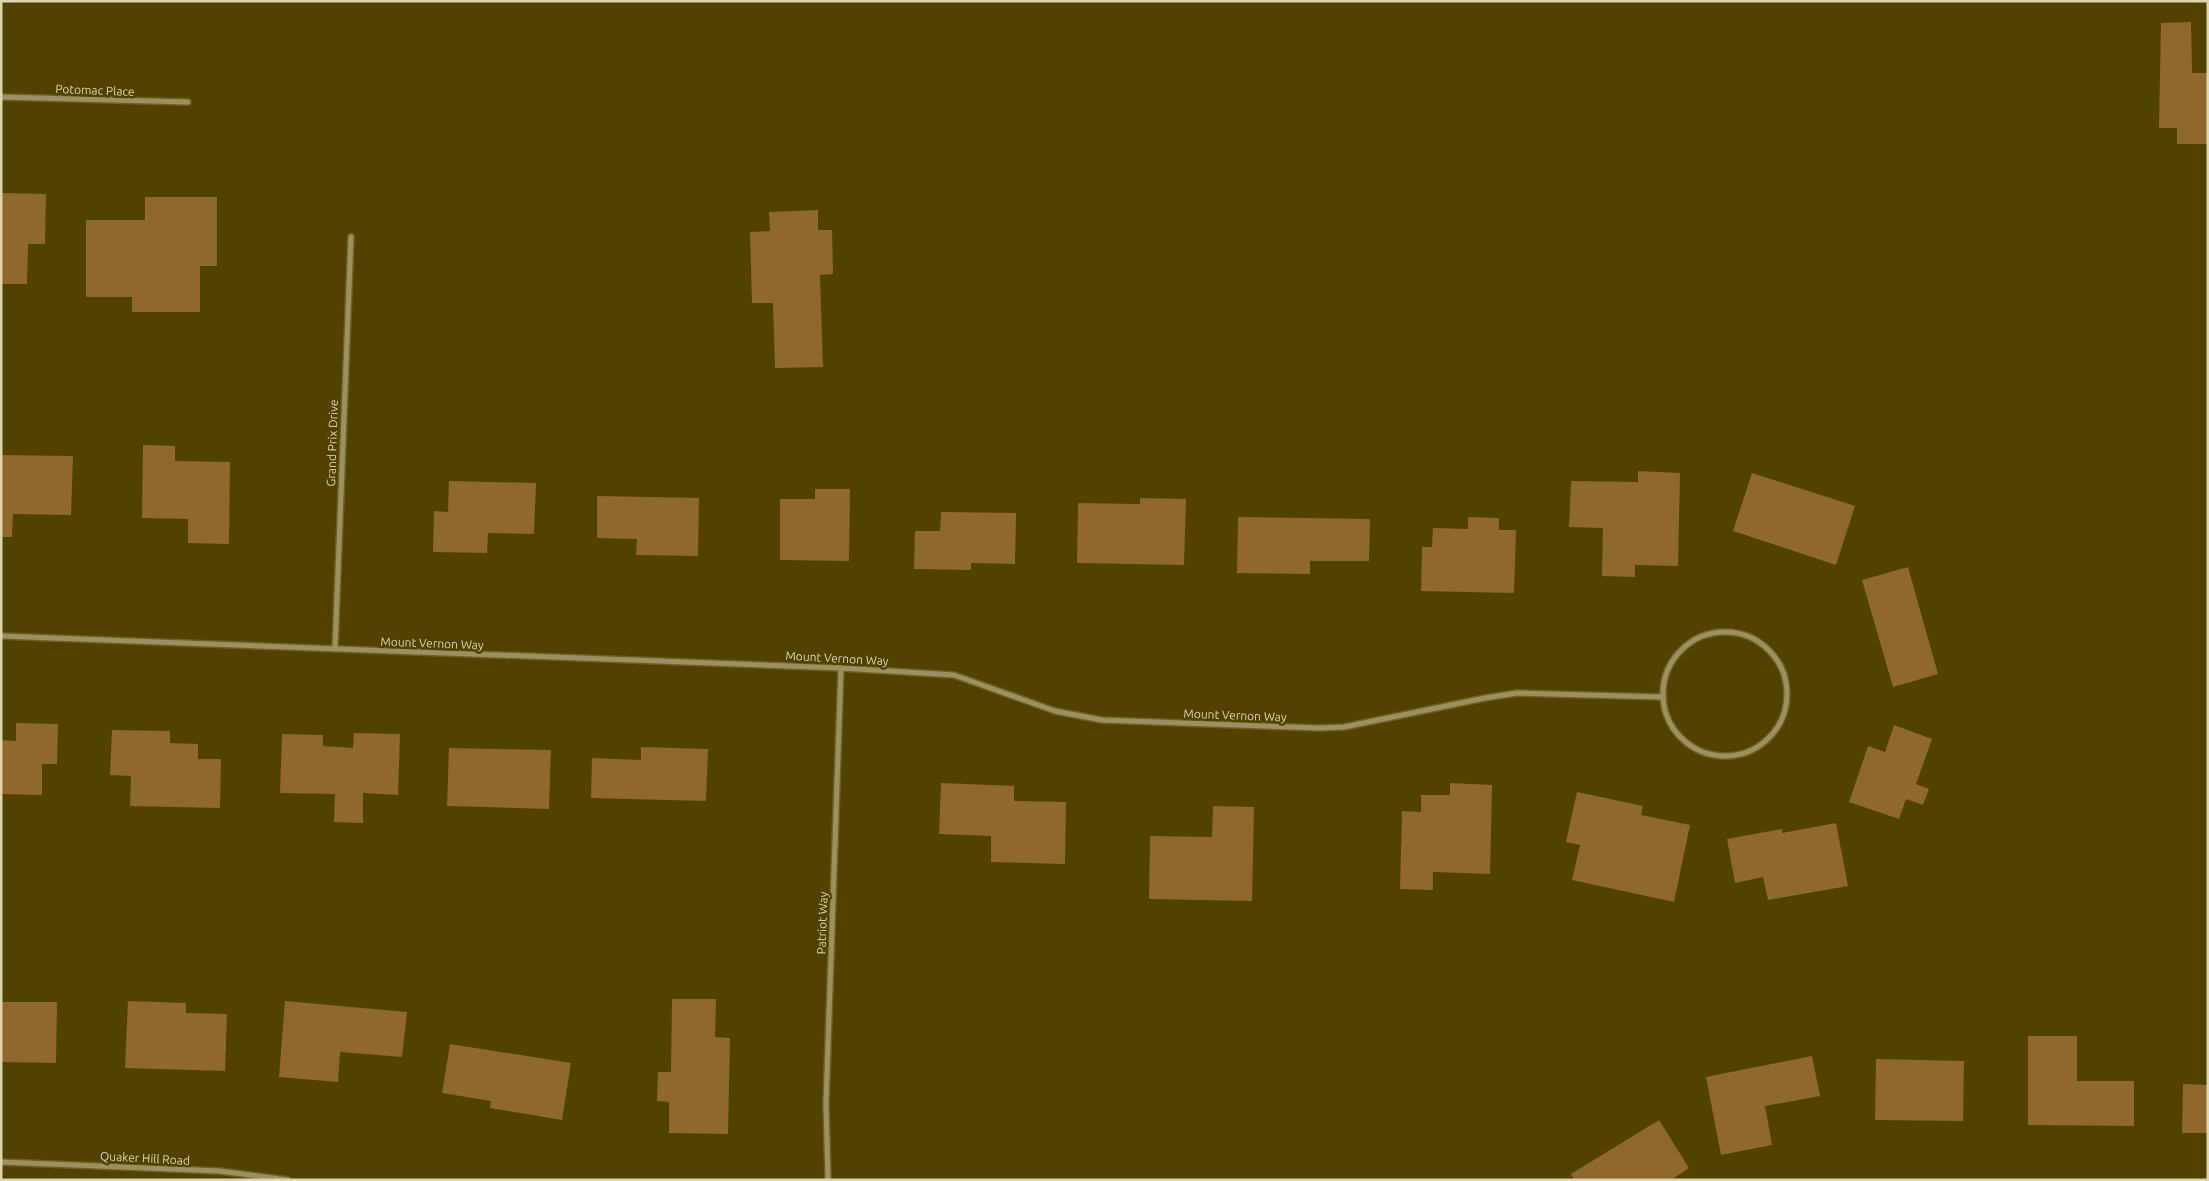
<svg xmlns="http://www.w3.org/2000/svg" width="2209" height="1181" viewBox="0 0 2209 1181" font-family="Ubuntu,sans-serif">
	<style>
		.building { fill: #8f682e }
		.lines { fill: none; stroke-linecap: round; stroke-linejoin: round }
		.street-casing { stroke: #6e5f23; stroke-width: 8 }
		.street { stroke: #9d8f5f; stroke-width: 5 }
		.labels { text-anchor: middle; dominant-baseline: central; stroke-width: 5; stroke-linejoin: round; paint-order: stroke }
		.street-label { font-size: 12px; fill: #ddd3ae; stroke: #524200 }
	</style>
	<rect width="100%" height="100%" fill="#524200"/>
	<!-- building -->
	<g class="building">
		<path d="M2191,22L2192,73H2208V144H2177V128H2159L2161,23Z"/>
		<path d="M1,193L46,194L45,244H28L27,284H1Z"/>
		<path d="M145,197H217V266H200V312H132V297H86V220H145Z"/>
		<path d="M818,210V230H832L833,274L820,275L823,367L775,368L773,303H752L750,232L770,231L769,212Z"/>
		<path d="M143,445L175,446V461L230,462L229,544L188,543V519L142,518Z"/>
		<path d="M1,455L73,456L71,515L13,514L12,537H1Z"/>
		<path d="M1638,471L1680,473L1678,566L1635,565V577L1602,576L1603,528L1569,527L1571,481L1638,482Z"/>
		<path d="M1752,473L1855,506L1836,565L1733,531Z"/>
		<path d="M449,481L536,483L534,534L488,533L487,553L433,552L434,511L448,512Z"/>
		<path d="M815,489H850L849,561L780,560V499H815Z"/>
		<path d="M597,496L699,498L698,556L636,555L637,539L597,538Z"/>
		<path d="M1140,498L1186,499L1184,565L1077,563L1078,503L1140,504Z"/>
		<path d="M941,512L1016,513L1015,564L971,563V570L914,569L915,531H940Z"/>
		<path d="M1238,517L1370,519L1369,561H1310V574L1237,573Z"/>
		<path d="M1468,517L1499,518V530H1516L1514,593L1421,591L1422,547H1432L1433,528L1468,529Z"/>
		<path d="M1908,567L1938,674L1893,687L1862,580Z"/>
		<path d="M16,723L58,724L57,764H42V795L1,794V740L16,741Z"/>
		<path d="M1894,725L1932,739L1916,784L1929,789L1923,805L1906,799L1899,819L1849,802L1868,746L1885,752Z"/>
		<path d="M112,730L170,731V743L198,744V759H221L220,808L130,806L131,776L110,775Z"/>
		<path d="M354,733L400,734L398,795L363,793V823L334,822L335,794L280,793L282,734L323,735V746L353,748Z"/>
		<path d="M641,747L708,749L706,801L591,798L592,758L641,760Z"/>
		<path d="M449,748L551,750L549,809L447,806Z"/>
		<path d="M941,783L1014,786V801L1066,802L1065,864L991,862V836L939,834Z"/>
		<path d="M1450,783L1492,785L1490,874L1433,872V890L1400,889L1402,811L1421,812V795H1450Z"/>
		<path d="M1577,792L1643,806L1641,815L1690,825L1674,902L1572,880L1580,845L1566,842Z"/>
		<path d="M1213,806L1254,807L1252,901L1149,899L1150,836L1212,837Z"/>
		<path d="M1836,823L1848,886L1768,900L1763,877L1735,883L1727,839L1782,829V833Z"/>
		<path d="M672,999H716L715,1037L730,1038L728,1134L669,1133V1102L657,1101L658,1072H671Z"/>
		<path d="M128,1001L186,1003V1013L227,1014L225,1071L125,1068Z"/>
		<path d="M285,1001L407,1012L402,1057L340,1052L338,1082L279,1077Z"/>
		<path d="M1,1002H57L56,1063L1,1062Z"/>
		<path d="M2028,1036H2077V1081H2134V1126L2028,1125Z"/>
		<path d="M450,1044L571,1063L562,1120L490,1108L491,1101L442,1093Z"/>
		<path d="M1812,1056L1820,1096L1765,1106L1772,1145L1721,1155L1706,1077Z"/>
		<path d="M1876,1059L1964,1061L1963,1121L1875,1120Z"/>
		<path d="M2183,1084L2208,1085V1133H2182Z"/>
		<path d="M1659,1120L1689,1168L1671,1180H1574L1571,1174Z"/>
	</g>
	<g class="lines">
		<!-- street casing -->
		<g class="street-casing">
			<g id="street">
				<path d="M1,97L188,102"/>
				<circle cx="1725" cy="694" r="62"/>
				<path d="M1,636L841,668L954,675L1055,711L1102,720L1319,728L1344,727L1485,698L1517,693L1662,697"/>
				<path d="M335,649L351,237"/>
				<path d="M1,1162L219,1171L288,1180"/>
				<path d="M828,1180L826,1103L841,668"/>
			</g>
		</g>
		<!-- street -->
		<use href="#street" class="street"/>
	</g>
	<g class="labels">
		<!-- street labels -->
		<g class="street-label">
			<text transform="translate(95 90) rotate(2)">Potomac Place</text>
			<text transform="translate(332 443) rotate(-88)">Grand Prix Drive</text>
			<text transform="translate(432 643) rotate(2)">Mount Vernon Way</text>
			<text transform="translate(837 658) rotate(3)">Mount Vernon Way</text>
			<text transform="translate(1235 715) rotate(2)">Mount Vernon Way</text>
			<text transform="translate(822 923) rotate(-88)">Patriot Way</text>
			<text transform="translate(145 1158) rotate(3)">Quaker Hill Road</text>
		</g>
	</g>
	<!-- border -->
	<rect width="2209" height="1181" fill="none" stroke="#ddd3ae" stroke-width="5"/>
</svg>
